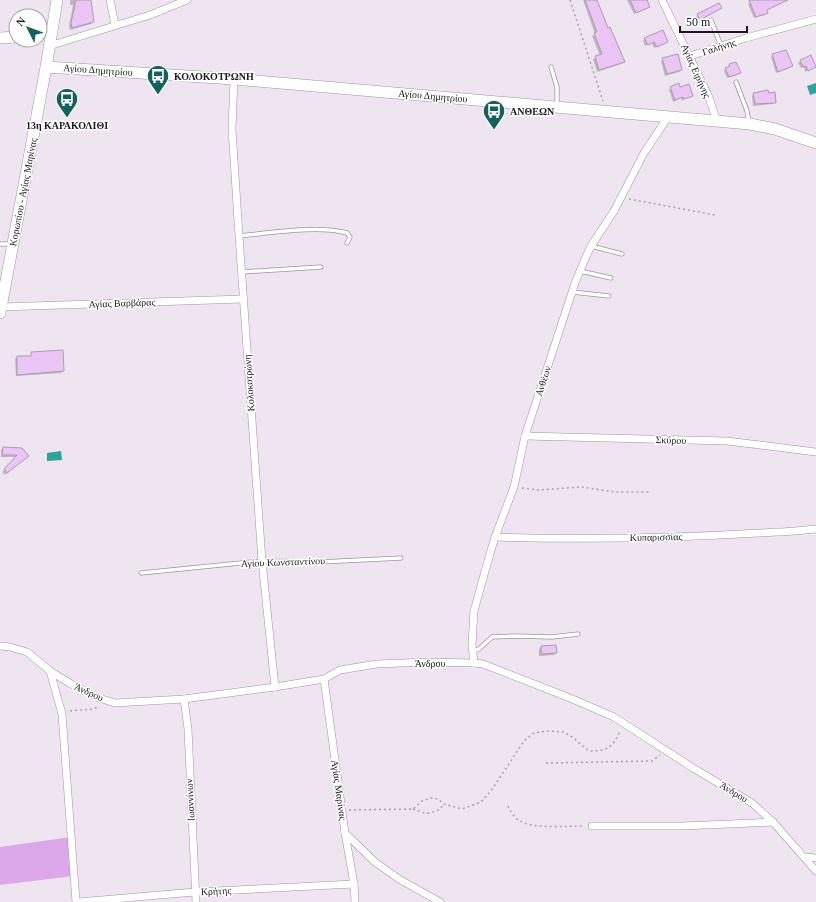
<svg xmlns="http://www.w3.org/2000/svg" width="816" height="902" viewBox="0 0 816 902" font-family="Georgia,serif">
	<style>
		.green { fill: #dca8ea }
		.water { fill: #2ea49a }
		.shadow { fill: #0003 }
		.building { fill: #ebc5f5; stroke: #a89faa }
		.lines { fill: none; stroke-linecap: round; stroke-linejoin: round }
		.lane-casing { stroke: #9d95a0; stroke-width: 5 }
		.street-casing { stroke: #9d95a0; stroke-width: 8 }
		.secondary-casing { stroke: #9d95a0; stroke-width: 12 }
		.path { stroke: #a8a0a9; stroke-width: 1.5; stroke-dasharray: 2 3; stroke-linecap: butt }
		.lane { stroke: #fff; stroke-width: 3.5 }
		.street { stroke: #fff; stroke-width: 7 }
		.secondary { stroke: #fff; stroke-width: 11 }
		.labels { text-anchor: middle; dominant-baseline: central; stroke-width: 3; stroke-linejoin: round; paint-order: stroke }
		.street-label { font-size: 10px; fill: #1c191d; stroke: #fff }
		.poi-label { font-size: 10px; font-weight: bold; fill: #1c191d; stroke: #fff; text-anchor: start }
	</style>
	<rect width="100%" height="100%" fill="#efe5f1"/>
	<!-- green -->
	<path class="green" d="M71,837L73,876L0,885V847Z"/>
	<!-- water -->
	<g class="water">
		<path d="M816,83V93L810,95L807,86Z"/>
		<path d="M61,451L62,460L47,461V453Z"/>
	</g>
	<!-- shadow -->
	<g class="shadow">
		<path d="M70,0H90L93,21L91,24L70,30L69,26L73,5H70Z"/>
		<path d="M583,0H596L607,29L623,62L621,64L597,72L593,59L600,56L592,36L595,34Z"/>
		<path d="M627,0H645L649,6L634,14Z"/>
		<path d="M753,0H785L783,2L766,10L767,12L765,15L754,18L748,4Z"/>
		<path d="M721,8L698,21L696,17L698,15Z"/>
		<path d="M645,38L664,44L654,48L652,43L645,46L643,41Z"/>
		<path d="M773,55L791,66L789,68L776,73L771,57Z"/>
		<path d="M663,59L681,69L679,72L665,76L661,61Z"/>
		<path d="M800,61L815,67L805,72L804,67L801,68L798,63Z"/>
		<path d="M735,63L739,73L737,75L727,78L724,71L729,65Z"/>
		<path d="M671,88L680,89L691,95L682,101L681,98L673,102L669,90Z"/>
		<path d="M754,94H768L775,102L773,104L753,106L752,96Z"/>
		<path d="M32,353L63,370L61,373L16,376L15,359L17,357H30Z"/>
		<path d="M3,448L25,458L5,475L2,472L17,457H1V450Z"/>
		<path d="M541,647L556,653L554,655L539,656V649Z"/>
	</g>
	<!-- building -->
	<g class="building">
		<path d="M76,0H91L94,22L72,28L71,23Z"/>
		<path d="M585,0H597L608,28L610,27L625,62L599,70L595,56L602,54L594,33L597,32Z"/>
		<path d="M630,0H647L650,7L636,13Z"/>
		<path d="M749,0H788L767,10L768,13L756,17Z"/>
		<path d="M719,3L722,8L700,20L697,14Z"/>
		<path d="M663,30L668,42L657,47L654,42L648,45L644,38Z"/>
		<path d="M786,50L793,66L778,72L772,54Z"/>
		<path d="M678,54L682,70L667,74L662,58Z"/>
		<path d="M811,55L816,67L808,71L806,66L803,67L800,60Z"/>
		<path d="M736,62L741,73L729,77L725,68L730,66L729,64Z"/>
		<path d="M679,83L680,87L689,84L693,96L684,99L683,97L675,100L670,87Z"/>
		<path d="M768,90L769,93L775,92L776,103L755,104L753,93Z"/>
		<path d="M63,350L64,371L17,375V356H31V352Z"/>
		<path d="M3,447L22,448L29,456L7,473L4,469L17,455H2Z"/>
		<path d="M556,645L557,653L541,654V646Z"/>
	</g>
	<g class="lines">
		<!-- lane casing -->
		<g class="lane-casing">
			<g id="lane">
				<path d="M711,20L721,46"/>
				<path d="M551,67L557,87V106"/>
				<path d="M736,82L747,111L749,122"/>
				<path d="M239,236C269,233 319,225 347,233L350,237L347,243"/>
				<path d="M0,244H12"/>
				<path d="M591,246L622,254"/>
				<path d="M580,271L611,278"/>
				<path d="M242,272L321,267"/>
				<path d="M572,292L609,296"/>
				<path d="M141,573L262,561L320,562L401,558"/>
				<path d="M473,651L479,649L492,637L515,636L552,637L578,634"/>
			</g>
		</g>
		<!-- street casing -->
		<g class="street-casing">
			<g id="street">
				<path d="M110,0L115,25"/>
				<path d="M662,0L708,95L717,121"/>
				<path d="M49,46L150,15L187,0"/>
				<path d="M690,56L746,38L816,19"/>
				<path d="M234,79L232,129L239,236L262,561L275,687"/>
				<path d="M1,307L243,299"/>
				<path d="M525,436L727,441L816,452"/>
				<path d="M495,537C589,540 683,538 777,532C790,532 803,530 816,529"/>
				<path d="M0,646L10,647L27,652L50,671L71,684L99,698L115,703L184,699L275,687L324,679L340,670L377,664L428,662L474,663L483,664L570,698L614,717L693,768L752,803L773,822L816,871"/>
				<path d="M474,663L472,645L474,611L487,564L495,537L514,487L525,436L575,283L585,259L591,246L614,211L644,153L668,117"/>
				<path d="M50,671L62,714L76,902"/>
				<path d="M324,679L345,833L354,884L355,902"/>
				<path d="M184,699L188,729L196,902"/>
				<path d="M592,826H683L773,822"/>
				<path d="M345,833L375,862L399,879L440,902"/>
				<path d="M805,857L816,858"/>
				<path d="M78,902L195,892L354,884"/>
			</g>
		</g>
		<!-- secondary casing -->
		<g class="secondary-casing">
			<g id="secondary">
				<path d="M0,38L16,37"/>
				<path d="M46,67L234,79L750,124L775,129L816,143"/>
				<path d="M0,313L46,67L57,0"/>
			</g>
		</g>
		<!-- path -->
		<g class="path">
			<path d="M570,0L603,101"/>
			<path d="M629,199L715,215"/>
			<path d="M522,488L538,490L581,487L615,492H650"/>
			<path d="M70,711L92,709L100,707"/>
			<path d="M546,763L652,761L660,755"/>
			<path d="M508,806C511,812 514,818 520,821C532,829 568,826 584,826"/>
			<path d="M413,809C425,813 424,815 436,811C440,809 441,808 444,804"/>
			<path d="M349,810L413,809L422,801L431,798L438,799L444,804L462,809L481,802L491,791L524,741L534,733L547,731L564,732L572,737L589,751C608,751 612,748 620,731"/>
		</g>
		<!-- lane -->
		<use href="#lane" class="lane"/>
		<!-- street -->
		<use href="#street" class="street"/>
		<!-- secondary -->
		<use href="#secondary" class="secondary"/>
	</g>
	<!-- icons -->
	<defs>
		<g id="bus-pin" transform="scale(1.15)"><path d="M0 17L-7.5 6A9.5 9.5 0 1 1 7.5 6Z" fill="#15625c" stroke="#fff"/><path d="M-5-6H5V4H4V6H2V4H-2V6H-4V4H-5ZM-3.5-4V0h7V-4ZM-3.5 1.2v1.5H-2V1.2ZM2 1.2v1.5H3.5V1.2Z" fill="#fff"/></g>
	</defs>
	<g fill-rule="evenodd">
		<use href="#bus-pin" x="158" y="76"/>
		<use href="#bus-pin" x="67" y="99"/>
		<use href="#bus-pin" x="494" y="111"/>
	</g>
	<g class="labels">
		<!-- street labels -->
		<g class="street-label">
			<text transform="translate(719 47) rotate(-18)">Γαλήνης</text>
			<text transform="translate(98 70) rotate(4)">Αγίου Δημητρίου</text>
			<text transform="translate(696 71) rotate(66)">Αγίας Ειρήνης</text>
			<text transform="translate(433 96) rotate(5)">Αγίου Δημητρίου</text>
			<text transform="translate(23 192) rotate(-79)">Κορωπίου - Αγίας Μαρίνας</text>
			<text transform="translate(122 303) rotate(-2)">Αγίας Βαρβάρας</text>
			<text transform="translate(543 381) rotate(-72)">Ανθέων</text>
			<text transform="translate(249 383) rotate(-94)">Κολοκοτρώνη</text>
			<text transform="translate(671 440) rotate(2)">Σκύρου</text>
			<text transform="translate(656 537) rotate(-1)">Κυπαρισσίας</text>
			<text transform="translate(283 562) rotate(-2)">Αγίου Κωνσταντίνου</text>
			<text x="430" y="663">Άνδρου</text>
			<text transform="translate(89 692) rotate(24)">Άνδρου</text>
			<text transform="translate(339 790) rotate(82)">Αγίας Μαρίνας</text>
			<text transform="translate(734 792) rotate(31)">Άνδρου</text>
			<text transform="translate(190 800) rotate(-93)">Ιωαννίνων</text>
			<text transform="translate(216 891) rotate(-3)">Κρήτης</text>
		</g>
		<!-- poi labels -->
		<g class="poi-label">
			<text x="174" y="76">ΚΟΛΟΚΟΤΡΩΝΗ</text>
			<text x="510" y="111">ΑΝΘΕΩΝ</text>
			<text x="67" y="125" text-anchor="middle">13η ΚΑΡΑΚΟΛΙΘΙ</text>
		</g>
	</g>
	<!-- north arrow -->
	<g transform="translate(28 28) rotate(312)"><circle r="19" fill="#ffffff" stroke="#a4a3a5"/>
	<path d="M0-3L7 15L0 10L-7 15Z" fill="#15625c"/>
	<text y="-6" font-size="11" font-weight="bold" text-anchor="middle" fill="#1c191d">N</text>
	</g>
	<!-- scale -->
	<path d="M680 26v6h67v-6" fill="none" stroke="#1c191d" stroke-width="2"/>
	<text x="686" y="26" font-size="12" fill="#1c191d" stroke="#ffffff" stroke-width="3" paint-order="stroke">50 m</text>
</svg>
